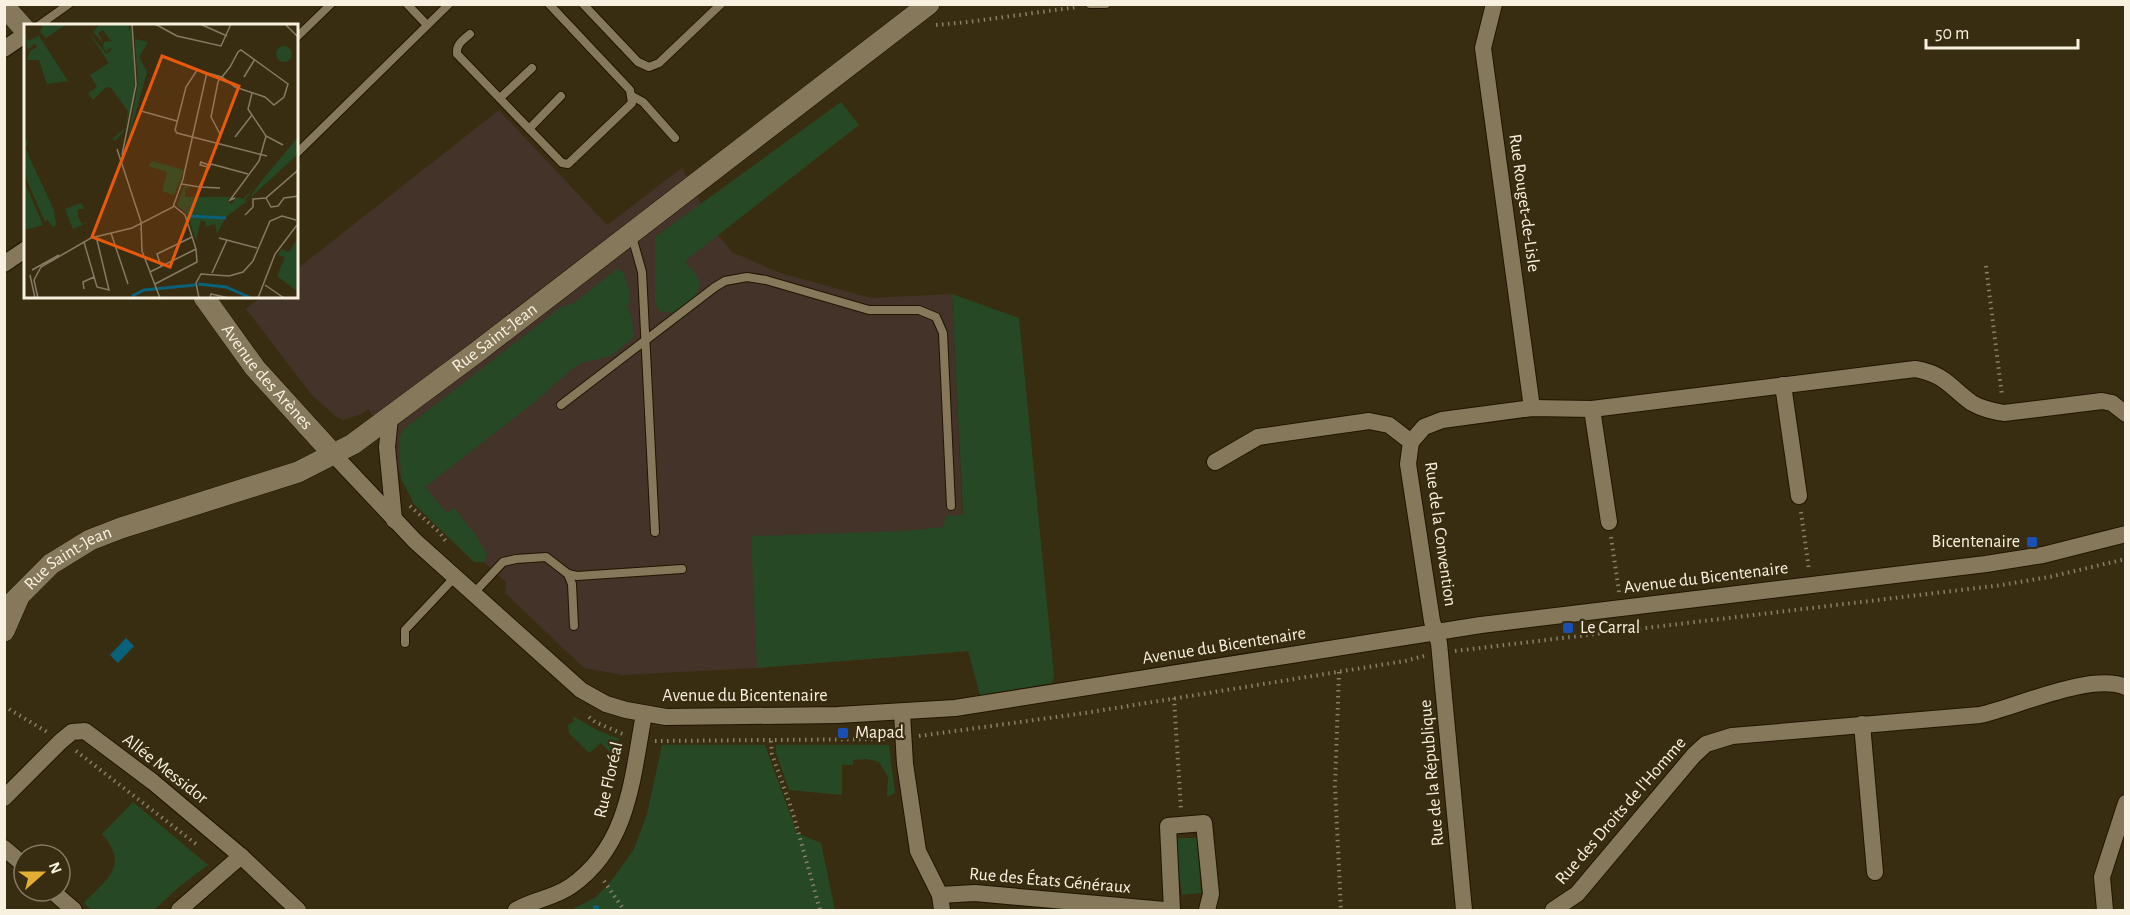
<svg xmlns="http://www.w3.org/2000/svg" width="2130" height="915" viewBox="0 0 2130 915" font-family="'Alegreya Sans',sans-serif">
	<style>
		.industrial { fill: #433328 }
		.green { fill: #274824 }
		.water { fill: #09617a }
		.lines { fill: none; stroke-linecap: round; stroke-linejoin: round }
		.stream { stroke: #09617a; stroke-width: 6 }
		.service-casing { stroke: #201500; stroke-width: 10 }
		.minor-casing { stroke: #201500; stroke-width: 18 }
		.tertiary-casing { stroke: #201500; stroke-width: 22 }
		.path { stroke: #898068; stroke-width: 4; stroke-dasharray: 1.5 4.5; stroke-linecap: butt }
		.service { stroke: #86795b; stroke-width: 8 }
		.minor { stroke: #86795b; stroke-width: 16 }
		.tertiary { stroke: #86795b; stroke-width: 21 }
		.transit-dot { fill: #1a4fb4; stroke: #392d11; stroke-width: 2 }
		.labels { text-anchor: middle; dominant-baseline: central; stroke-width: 4.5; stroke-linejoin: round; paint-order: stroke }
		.street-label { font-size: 18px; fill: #f8f1e0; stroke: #392d11 }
		.poi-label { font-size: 18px; fill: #f8f1e0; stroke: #392d11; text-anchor: start }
		.inset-river { fill: none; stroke: #09617a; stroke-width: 3 }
		.inset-road { fill: none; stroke: #857b64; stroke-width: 1.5 }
		.view { fill: #e8590c; fill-opacity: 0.15; stroke: #e8590c; stroke-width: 3 }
		.inset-edge { fill: none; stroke: #f8f1e0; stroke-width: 3 }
	</style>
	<rect width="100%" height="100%" fill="#392d11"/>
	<!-- industrial -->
	<path class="industrial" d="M499,110L607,225L682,168L718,235L732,252L780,273L871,298L952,294L969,651L757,668L623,675L584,668L505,593L506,582L484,562H474L414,504L369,409L362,414L343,420L335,416L311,394L246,309L261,297H297V269Z"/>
	<!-- green -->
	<g class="green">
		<path d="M841,102L859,125L685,261C688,266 694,271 697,276C707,293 684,305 673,313L658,311L655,302V237Z"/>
		<path d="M617,269L623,272L629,288V303L627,305L632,319L634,337L611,356L581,363L572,369L536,401L425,487L447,513L454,508L475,534L487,554L484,562H474L414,504L401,479L399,438L404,429L560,308L574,303Z"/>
		<path d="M952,294L1019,318L1054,676L1052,683L980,695L968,651L757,668L751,536L904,531L943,527L946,516L963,515Z"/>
		<path d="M573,716L597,730L619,739L614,776L611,753L601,743L589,753L569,733L568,725L574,721Z"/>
		<path d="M662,745H765L797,833L821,843L835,910H571L596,897L612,880L634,849L647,814Z"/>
		<path d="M776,745H889L895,793L887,797L888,777L879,762L867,759L853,760V765H842V795L789,790L776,753Z"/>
		<path d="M133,802L208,865L180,886L154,910H91L84,903C107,879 130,866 102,834Z"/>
		<path d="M1175,838H1197L1201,893L1182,895Z"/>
	</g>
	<!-- water -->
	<path class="water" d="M126,638L134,646L118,663L110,655Z"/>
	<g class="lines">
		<!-- stream -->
		<path class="stream" d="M596,908V910"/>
		<!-- service casing -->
		<g class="service-casing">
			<g id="service">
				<path d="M407,4L427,25"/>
				<path d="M583,4L638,62L649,67L659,63L721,4"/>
				<path d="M1090,4H1106"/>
				<path d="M38,26L69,4"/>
				<path d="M470,34C463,40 456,44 457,54L562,163L568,164L632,103L630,90L549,4"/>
				<path d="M297,37L331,4"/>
				<path d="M632,96L643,102L675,138"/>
				<path d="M500,98L532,68"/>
				<path d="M529,129L561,96"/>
				<path d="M297,153L449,4"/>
				<path d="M631,233L642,272L655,532"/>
				<path d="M561,405L715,287L725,281L747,277L766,280L869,310H919L936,317L943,333L951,506"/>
				<path d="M568,574L572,584L574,626"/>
				<path d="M473,594L503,562L516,559L546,557L568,574L577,576L682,569"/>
				<path d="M405,643V630L454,578"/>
			</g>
		</g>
		<!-- minor casing -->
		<g class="minor-casing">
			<g id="minor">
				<path d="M1494,4L1483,48L1532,408"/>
				<path d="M4,49L26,34"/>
				<path d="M4,264L26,249"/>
				<path d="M1783,385L1799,496"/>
				<path d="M1592,409L1609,522"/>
				<path d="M390,418L387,447L394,520"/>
				<path d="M334,455L415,541L581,690L606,704L626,710L666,717L838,715L955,708L1481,625L1986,564L2043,555L2126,534"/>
				<path d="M1215,462L1258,437L1369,421L1389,425L1411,442"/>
				<path d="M902,713L905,764L918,851L940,895L975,893L1165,910"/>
				<path d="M1862,724L1875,872"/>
				<path d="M4,798L61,741L72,732L85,731L153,782L241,856L298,910"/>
				<path d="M4,848L24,865"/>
				<path d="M52,891L74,910"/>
				<path d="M940,895L942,910"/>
				<path d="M179,910L241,856"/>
				<path d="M516,910C533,900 554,898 571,886C629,845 632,779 644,714"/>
				<path d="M1172,910L1168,826L1204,823L1211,894L1207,910"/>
				<path d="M1464,910L1439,643L1432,621L1408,464L1411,442L1424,427L1442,420L1532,408L1592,409L1915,369C1945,374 1950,387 1972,403C1982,409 1993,411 2004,413L2102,401L2112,403L2126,414"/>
				<path d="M1553,910L1577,894L1694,755L1706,744L1732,736L1980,715C2017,707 2090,672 2126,687"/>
				<path d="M2105,910L2102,877L2126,803"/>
			</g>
		</g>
		<!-- tertiary casing -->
		<g class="tertiary-casing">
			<g id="tertiary">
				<path d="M4,6L26,31"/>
				<path id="s1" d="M204,297L255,368L334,455"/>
				<path id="s2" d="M4,611L51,564L90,540L121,528L298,472L353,444L477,352L929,4"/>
				<path d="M4,631L18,599"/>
			</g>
		</g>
		<!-- path -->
		<g class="path">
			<path d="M936,25L968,22L1077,7"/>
			<path d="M1986,266L2002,396"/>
			<path d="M410,506L440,533L447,543"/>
			<path d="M1801,512L1809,570"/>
			<path d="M1611,537L1619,592"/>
			<path d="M1455,651L2002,585L2049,577L2126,559"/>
			<path d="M1339,672L1335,786L1341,910"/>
			<path d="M1174,698L1181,809"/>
			<path d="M4,706L47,732"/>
			<path d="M589,717L595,722L625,735"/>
			<path d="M919,736L1085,713L1405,661L1424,656"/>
			<path d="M655,741L888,739"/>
			<path d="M771,741L772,754L793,813L820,910"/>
			<path d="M76,751L196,844"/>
			<path d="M604,881L624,910"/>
		</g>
		<!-- service -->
		<use href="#service" class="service"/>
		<!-- minor -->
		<use href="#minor" class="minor"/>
		<!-- tertiary -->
		<use href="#tertiary" class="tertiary"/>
	</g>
	<!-- markers -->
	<g class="transit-dot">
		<rect x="2026" y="536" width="12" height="12" rx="3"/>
		<rect x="1562" y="622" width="12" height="12" rx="3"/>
		<rect x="837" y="727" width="12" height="12" rx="3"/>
	</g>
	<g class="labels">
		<!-- street labels -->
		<g class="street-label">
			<text transform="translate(1524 203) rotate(82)">Rue Rouget-de-Lisle</text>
			<text stroke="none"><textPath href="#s2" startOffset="570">Rue Saint-Jean</textPath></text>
			<text stroke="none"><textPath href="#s1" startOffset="102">Avenue des Arènes</textPath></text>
			<text transform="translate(1440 534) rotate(82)">Rue de la Convention</text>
			<text stroke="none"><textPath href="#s2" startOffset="84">Rue Saint-Jean</textPath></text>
			<text transform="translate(1706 578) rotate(-7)">Avenue du Bicentenaire</text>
			<text transform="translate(1224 646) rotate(-9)">Avenue du Bicentenaire</text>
			<text x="745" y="696">Avenue du Bicentenaire</text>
			<text transform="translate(165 769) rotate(38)">Allée Messidor</text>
			<text transform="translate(1432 773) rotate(-95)">Rue de la République</text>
			<text transform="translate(609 780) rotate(-77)">Rue Floréal</text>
			<text transform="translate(1621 811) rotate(-49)">Rue des Droits de l'Homme</text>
			<text transform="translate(1050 881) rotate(5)">Rue des États Généraux</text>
		</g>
		<!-- poi labels -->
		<g class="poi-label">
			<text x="2020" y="542" text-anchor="end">Bicentenaire</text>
			<text x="1580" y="628">Le Carral</text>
			<text x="855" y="733">Mapad</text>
		</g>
	</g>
	<!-- overview -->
	<g transform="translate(24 24)">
		<rect width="274" height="274" fill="#392d11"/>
		<path d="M19,0H43L22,14L16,8ZM76,0H104L106,8L107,0L111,65L108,80L100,107L91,117L88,115L101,104L104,87L87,64L82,63L69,76L64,69L73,63L66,51L85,39L65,9L82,29H84L88,25L85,24L83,28L79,24L80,18L87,17L79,6L74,9L79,18L69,8ZM0,7L3,17L15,12L44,57L23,60L15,36H3L6,27L13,23L11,19L4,26ZM111,15L124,18L115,33L123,48L103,120L114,60ZM252 30a8 8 0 1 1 16 0a8 8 0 1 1-16 0ZM0,112L4,120L1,124L30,186L32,201L29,203L23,196L21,198L0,150ZM274,113V130L225,175L235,160ZM128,137L160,146L150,171L138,167L143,148L124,142ZM0,157L19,201L0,206ZM160,162L165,163V164H161V173H206L203,177L208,180L212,173L219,175L229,165L220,177H223L201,194L193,210L191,200L181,203L182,198L177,196L172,216L163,190L153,181ZM57,179L60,185H54V193L58,200L65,198L49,205L41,185ZM274,213V268L253,252L261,233L254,231L257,225L265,228Z" fill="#274824"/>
		<path class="inset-river" d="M165,192L202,194M174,260L202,263L227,274M108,272L120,266L171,261"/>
		<path class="inset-road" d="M131,0L153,12L197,22L207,0M176,0L203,12M261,0L275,14M220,53L231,35M228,69L224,85L242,112L259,121M117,87L153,97M211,113L228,91M194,119L196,110L187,93L194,58L195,56L198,53L206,43L214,28L217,26L264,60L260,73L250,81L241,73L211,63L198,53L173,46L162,63L151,106L153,109L243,132M93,125L117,198L118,227L136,274M98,131L112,61L108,0M275,142L273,147L242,174L247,183L254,182L260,174L275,172M184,143L176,141L177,138L185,141M158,160L175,163L187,140L224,150M175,163L196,164M211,174L206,176L235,137L242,112M221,191L229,183V175L242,174M87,209L104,260M195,214L233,224M60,218L73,263L85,266L72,212M137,242L133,230L168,213M8,246L35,231M126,248L172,225L161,191L150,182M188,249L203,216M6,251L11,274M131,260L173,238L172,225M241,261L260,274M60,265L59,258L70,253M14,274L10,256L17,243L67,214L108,204L149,183L159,155L183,48M175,274L172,259L177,250L205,252L219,248L229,237L246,197L258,192L272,196M186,274L187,270L205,274M234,274L251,230L273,201"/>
		<path class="view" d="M138,32L215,62L146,243L68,213Z"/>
		<rect width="274" height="274" class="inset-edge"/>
	</g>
	<!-- border -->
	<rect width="2130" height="915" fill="none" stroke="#f8f1e0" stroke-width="12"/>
	<!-- north arrow -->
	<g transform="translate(42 873) rotate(69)"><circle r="28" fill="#392d11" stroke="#857b64" stroke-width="1.5"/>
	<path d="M0-4.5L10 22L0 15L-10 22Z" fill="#e2ae34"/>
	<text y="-9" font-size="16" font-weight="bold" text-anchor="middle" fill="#f8f1e0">N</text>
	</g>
	<!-- scale -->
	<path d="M1926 39v9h152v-9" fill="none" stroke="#f8f1e0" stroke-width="3"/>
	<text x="1935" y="39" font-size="18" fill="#f8f1e0" stroke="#392d11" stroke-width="4.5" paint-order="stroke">50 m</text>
</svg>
